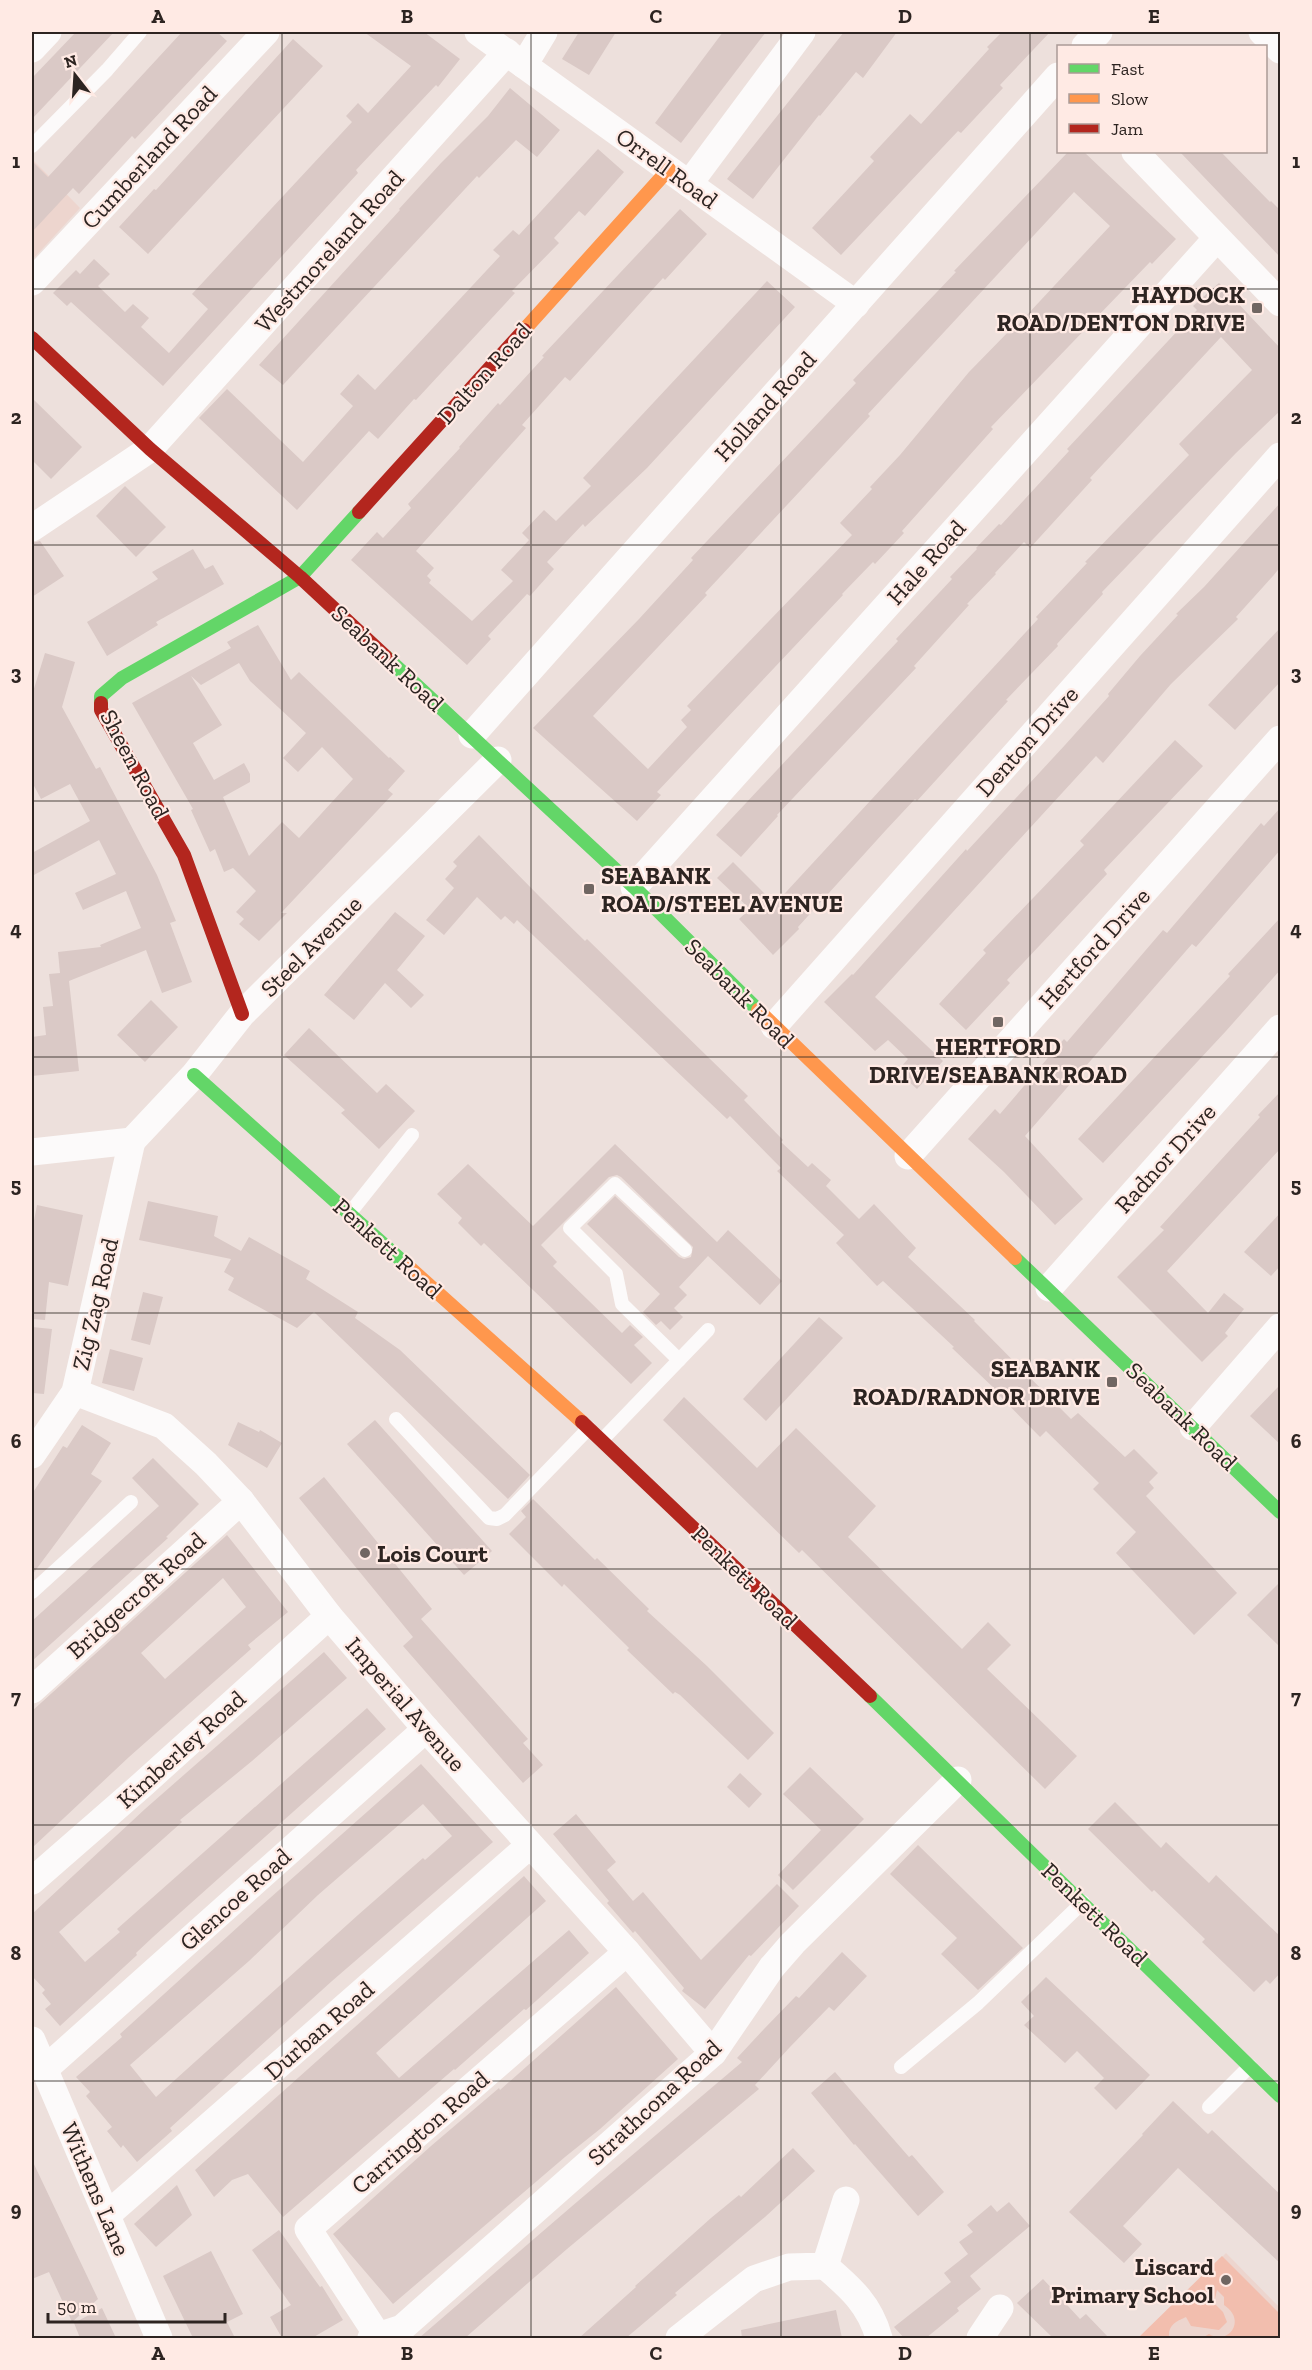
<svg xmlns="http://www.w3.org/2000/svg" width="1312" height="2370" viewBox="0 0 1312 2370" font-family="'Zilla Slab',serif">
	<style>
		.built { fill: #edd5ce }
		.green { fill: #f2beae }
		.building { fill: #dac9c6; fill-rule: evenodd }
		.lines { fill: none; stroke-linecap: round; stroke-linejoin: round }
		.lane { stroke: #fcfafa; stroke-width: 14 }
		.street { stroke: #fcfafa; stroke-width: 27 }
		.fast { stroke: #63d668; stroke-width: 14 }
		.slow { stroke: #ff974d; stroke-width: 14 }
		.jam { stroke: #b3261e; stroke-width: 14 }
		.grid { fill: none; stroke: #2d2421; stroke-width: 1.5; stroke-opacity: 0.55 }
		.poi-dot { fill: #706662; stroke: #ffeae4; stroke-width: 2 }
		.labels { text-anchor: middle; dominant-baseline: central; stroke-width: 4.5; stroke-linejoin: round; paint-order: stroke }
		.street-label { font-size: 24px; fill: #2d2421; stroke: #ffeae4 }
		.poi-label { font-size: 24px; font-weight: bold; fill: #2d2421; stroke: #ffeae4; text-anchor: end }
		.neatline { fill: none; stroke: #2d2421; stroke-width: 2 }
		.grid-label { font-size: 20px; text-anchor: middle; font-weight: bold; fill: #2d2421 }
	</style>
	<rect width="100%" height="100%" fill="#ede0dc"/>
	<!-- built -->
	<g class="built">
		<path d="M32,159L80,208L32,260Z"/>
		<path d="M1226,2253L1280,2308V2338H1143Z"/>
	</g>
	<!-- green -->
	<path class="green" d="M1222,2256L1280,2314V2338H1202L1209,2334C1229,2346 1247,2320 1224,2305V2297L1217,2290L1214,2303L1223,2312L1227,2322L1219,2330L1191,2326L1186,2317C1175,2322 1168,2325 1169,2338H1138Z"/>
	<!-- building -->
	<g class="building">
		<path d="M76,32H114L32,119V78Z"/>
		<path d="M182,32H217L227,41L135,139L132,136L79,194L73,188L32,232V161L48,177Z"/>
		<path d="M364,32H424L460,59L438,87L436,85L356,170L358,173L163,386L71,302L67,306L53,293L76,270L80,274L94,259L110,274L98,286L125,312L133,304L149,318L141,327L169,353L208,309L192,294L352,122L346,116L358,103L368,113L411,66Z"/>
		<path d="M579,32H616L589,75L562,59Z"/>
		<path d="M723,32H766L681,143L655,123Z"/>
		<path d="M844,32H897L863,78L856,72L820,116L819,115L753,199L727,179Z"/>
		<path d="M1002,32H1050L1000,85L1003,88L961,133L958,131L841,255L812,228L874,161L870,157L910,114L921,124L989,49L987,47Z"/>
		<path d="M293,39L323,66L148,254L119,227L154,189L156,190Z"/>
		<path d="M510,88L560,130L537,157L516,140L479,178L477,176L283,385L259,365L400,210L399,209L441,163L488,116Z"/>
		<path d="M598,149L624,172L585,216L579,211L554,238L559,243L512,291L515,293L416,400L414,399L378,439L369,431L297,510L199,418L227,389L303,462L353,406L340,394L358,374L375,390L500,256L493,250L513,230L519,235Z"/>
		<path d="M1068,152H1084L1176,239L1152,264L1150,262L991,427L993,429L902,531L904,533L875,564L873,562L842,594L843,595L657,792L661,795L637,821L533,728L639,619L693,560L691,558L856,383L853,380L956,272L954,271ZM1074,192L1110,226L1012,331L1011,329L969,372L900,455L870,487L872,489L840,523L852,535L687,706L691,710L681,720L687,727L648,769L593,716L707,595L705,593L870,416L868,414Z"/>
		<path d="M1180,152H1221L1270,202L1271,201L1281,211V258Z"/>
		<path d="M680,209L707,234L665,280L663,278L570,381L565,377L522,425L526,428L416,551L434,568L427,576L431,580L429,583L472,621L513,581L501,570L529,540L522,533L544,510L556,521L591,486L583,478L767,281L795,307L647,468L585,527L583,524L547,562L554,569L530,596L527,594L488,636L491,639L467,665L351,560L377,532L383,538L411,508L408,504L460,448L459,447L498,403L500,405L544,357L542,356Z"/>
		<path d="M1219,283L1281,349V410L1236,453L1102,592L1103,594L1057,644L1058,646L1006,700L1008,701L917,801L915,799L886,830L798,927L799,929L773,955L739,919L750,909L717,878L733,862L775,904L1038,619L1036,617L1087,563L1085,562L1189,455L1179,444L1252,370L1221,337L1090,478L1092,480L1030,548L1024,542L995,573L996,574L967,604L969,605L914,666L916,668L777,815L778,816L741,857L716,835L898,641L896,639L952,579L950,577L977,549L976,548L999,524L1001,525L1069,451L1067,449L1197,310L1193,306Z"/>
		<path d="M32,398L82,447L51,479L32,460Z"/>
		<path d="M125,486L166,527L136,557L96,516Z"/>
		<path d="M1281,502V566L1273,576L1236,617L1238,619L1171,684L1103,763L1096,756L875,997L943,1061L917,1089L897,1071L908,1059L888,1040L875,1051L824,1002L852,974L853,975L966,849L967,851L1065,745L1109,696L1108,694L1140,656L1178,615L1176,614L1204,587Z"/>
		<path d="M40,541L64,576L32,597V543Z"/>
		<path d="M193,549L205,569L213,565L224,584L156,622L158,625L107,656L87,622L158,579L152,572Z"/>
		<path d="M258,625L291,680L299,672L389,758L390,757L405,771L388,790L393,794L281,913H287L259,941L239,924L244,919L236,912L256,891L233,868L224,872L215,849L210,852L191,810L193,809L132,703L231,648L227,642ZM239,663L250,681L306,733L283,758L298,772L322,747L353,779L299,838L282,822L249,856L223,797L250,782V774L244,763L214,780L193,743L222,725L191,676L201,685Z"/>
		<path d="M1281,627V681L1235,730L1208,705Z"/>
		<path d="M45,653L75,662L62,707L96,769L100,767L157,875L176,921L170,923L192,982L162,993L146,950L69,981L79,1071L32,1076V1037L46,1035L43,1007L53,1006L49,974L60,973L58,952L101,947L100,945L141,928L126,891L83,910L75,893L116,874L99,840L32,876V853L90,821L70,784L41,799L32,782V695Z"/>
		<path d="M1175,740L1203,766L1104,870L1107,874L1007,980L1010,983L966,1030L939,1004L986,953L983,950L1084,845L1080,841Z"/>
		<path d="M1281,807V849L1196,947L1192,944L1025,1136L1083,1199L1055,1225L1004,1172L968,1139L995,1109L1000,1114L1064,1039L1067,1042L1163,930L1167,933L1261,823L1264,826Z"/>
		<path d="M479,835L540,897L585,941L587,939L748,1096L744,1100L783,1140L781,1142L808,1167L812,1163L831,1180L826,1186L859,1219L874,1204L916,1248L908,1257L975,1320L974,1321L1071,1419L1078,1413L1125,1457L1134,1449L1158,1473L1149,1482L1154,1488L1146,1496L1237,1593L1194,1635L1116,1553L1136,1532L1093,1489L1099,1483L1046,1431L1040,1437L997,1393L998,1392L952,1348L954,1347L883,1281L877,1286L836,1243L844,1235L777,1171L781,1168L730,1116L727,1119L517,920L514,924L505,916L501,920L477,897L444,935L426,920L454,888L445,879L457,866L453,862Z"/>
		<path d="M395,912L425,936L397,970L424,995L411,1008L385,983L354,1020L324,995Z"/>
		<path d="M1281,917V969L1226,1031L1103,1163L1078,1139L1230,976L1228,974Z"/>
		<path d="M151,1000L178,1027L145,1062L117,1035Z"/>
		<path d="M309,1028L377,1093L386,1084L415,1111L379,1149L341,1113L345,1110L284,1055Z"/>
		<path d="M1281,1091V1148L1167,1271L1208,1313L1224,1293L1244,1309L1225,1333L1228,1336L1202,1362L1117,1277L1164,1230L1160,1227L1260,1117L1258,1115Z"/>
		<path d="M615,1144L717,1242L728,1230L782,1281L760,1305L708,1256L679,1287L687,1295L674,1308L683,1317L670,1330L661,1321L656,1325L643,1312L660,1294L587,1224L615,1196L679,1257L684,1259L691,1257L693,1247L621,1177L617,1175L609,1177L541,1245L557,1262L553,1266L622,1333L630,1325L643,1337L634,1345L652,1363L631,1384L484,1243L481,1246L458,1223L462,1218L437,1194L468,1164L533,1226Z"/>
		<path d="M148,1201L218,1216L214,1236L241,1251L249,1237L310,1271L306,1279L358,1312L355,1318L400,1350L530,1475L508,1499L314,1312L297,1328L228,1290L234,1278L224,1272L231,1259L139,1240Z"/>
		<path d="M37,1205L83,1215L68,1286L49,1282L45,1320L32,1319V1231Z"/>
		<path d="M1281,1212V1265L1271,1276L1244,1252Z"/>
		<path d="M143,1292L163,1297L150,1345L131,1340Z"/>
		<path d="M819,1317L843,1338L766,1421L743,1399Z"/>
		<path d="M32,1327L52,1329L44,1394L32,1393Z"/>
		<path d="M110,1349L143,1358L134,1391L102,1383Z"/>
		<path d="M1281,1384V1445L1250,1416Z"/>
		<path d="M684,1397L757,1468L796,1428L876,1506L848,1537L962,1649L988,1622L1011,1645L987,1669L1077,1756L1045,1789L802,1550L799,1553L663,1420Z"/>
		<path d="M375,1420L492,1551L464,1575L347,1444Z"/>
		<path d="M238,1422L259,1432L260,1430L282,1443L267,1468L228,1445Z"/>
		<path d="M82,1425L111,1443L91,1474L102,1481L32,1575V1494L63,1446L67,1448Z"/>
		<path d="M153,1458L199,1504L166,1537L168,1538L32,1661V1621L159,1506L132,1478Z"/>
		<path d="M324,1477L432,1609L421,1619L528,1739L523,1743L543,1765L523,1783L403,1646L413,1637L299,1498Z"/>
		<path d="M533,1499L595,1560L597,1558L649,1609L647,1611L707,1666L774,1733L748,1760L680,1695L675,1692L673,1694L627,1650L629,1648L625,1644L564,1584L562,1587L509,1534L526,1517L521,1511Z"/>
		<path d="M227,1535L288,1612L248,1645L251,1649L129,1757L32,1848V1711ZM223,1578L246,1607L165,1679L141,1653Z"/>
		<path d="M1281,1581V1648L1247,1615Z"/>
		<path d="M324,1652L347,1678L252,1761L180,1820L182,1822L59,1932L85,1962L120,1932L117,1929L367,1708L386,1729L153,1937L136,1953L137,1955L60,2026L45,2009L51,2004L42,1993L45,1990L32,1976V1914L145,1809Z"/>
		<path d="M421,1764L493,1842L332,1981L170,2128L172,2131L137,2162L123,2145L121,2148L107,2131L112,2127L86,2096L90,2092L76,2077L122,2037L120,2034L261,1906ZM423,1804L452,1836L425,1860L423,1858L358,1915L156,2097L130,2065L249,1961L318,1895Z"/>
		<path d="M810,1767L864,1819L793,1890L778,1875L821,1830L783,1794Z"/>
		<path d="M740,1773L762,1794L749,1808L727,1787Z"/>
		<path d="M1115,1802L1161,1848L1166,1842L1209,1883L1216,1875L1281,1937V1972L1270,1984L1266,1980L1254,1992L1202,1942L1205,1939L1154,1890L1152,1892L1088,1829Z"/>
		<path d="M576,1814L616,1862L607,1870L633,1901L643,1892L701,1960L777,1884L799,1906L751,1956L749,1955L705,2009L682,1991L684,1988L635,1931L633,1933L607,1903L609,1901L553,1834Z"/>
		<path d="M918,1845L1023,1948L978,1990L941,1954L957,1938L890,1874Z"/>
		<path d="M524,1876L546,1901L376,2053L399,2078L569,1930L589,1953L526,2010L524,2009L455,2070L454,2069L283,2217L248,2174L232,2180L214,2197L195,2170Z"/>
		<path d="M842,1952L867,1976L834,2011L829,2007L790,2047L755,2085L759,2089L567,2249L465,2338H419L571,2207L742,2062L737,2058L764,2029L796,1996L799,1998Z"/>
		<path d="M1046,1977L1150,2075L1116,2110L1094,2088L1104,2078L1077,2051L1065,2063L1024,2025L1034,2016L1021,2002Z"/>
		<path d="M616,1987L678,2059L600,2129L565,2157L393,2304L333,2234L431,2146L499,2088L500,2090Z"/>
		<path d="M835,2072L909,2157L912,2155L944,2192L918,2216L855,2144L854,2145L811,2093Z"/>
		<path d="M1173,2101L1208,2134L1212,2130L1281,2195V2264L1178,2168L1123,2226L1142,2244L1124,2263L1069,2212L1143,2135L1142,2134Z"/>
		<path d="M793,2148L815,2171L765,2217L675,2293L677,2295L626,2338H579L636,2287L635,2286L711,2218L739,2195L741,2197Z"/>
		<path d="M32,2160L98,2299L72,2322L49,2272L32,2279Z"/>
		<path d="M177,2185L192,2215L156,2247L134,2224Z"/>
		<path d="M1009,2202L1030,2226L970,2276L981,2289L957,2308L959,2311L926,2338H904L894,2327L951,2282L944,2273L968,2254L959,2242L973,2232L967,2225L991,2205L997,2212Z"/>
		<path d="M279,2230L320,2287L322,2286L343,2320L312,2338H282L270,2317L291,2305L252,2250Z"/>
		<path d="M211,2251L243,2314L227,2322L235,2338H193L163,2276Z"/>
		<path d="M1043,2279L1080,2319L1086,2314L1109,2338H1053L1017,2303Z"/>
		<path d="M102,2308L116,2338H80L74,2323Z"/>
		<path d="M836,2310L842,2338H742L741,2330Z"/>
	</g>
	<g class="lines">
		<!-- lane -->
		<g class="lane">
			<path d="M32,146L107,70L140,32"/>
			<path d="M349,1214L412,1135"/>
			<path d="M679,1360L622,1304L616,1274L570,1228L615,1184L685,1250"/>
			<path d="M396,1419L489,1518L497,1519L505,1515L589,1428"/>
			<path d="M602,1440L708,1330"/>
			<path d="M32,1592L131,1502"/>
			<path d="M901,2067L978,2003L1083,1902"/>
			<path d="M1209,2107L1250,2066"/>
		</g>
		<!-- street -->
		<g class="street">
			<path d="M478,32L856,304"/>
			<path d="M1262,32L1280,50"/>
			<path d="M1085,46L1099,32"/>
			<path d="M32,49L48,32"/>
			<path d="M524,65L544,32"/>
			<path d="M1135,152L1280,303"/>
			<path d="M689,184L802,32"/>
			<path d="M32,282L266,32"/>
			<path d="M32,528L150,449L507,52"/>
			<path d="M472,735L1058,76"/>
			<path d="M634,887L1217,238"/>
			<path d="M774,1026L1280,456"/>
			<path d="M132,1141L194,1075L242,1014L498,760"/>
			<path d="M32,1152L132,1141"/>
			<path d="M908,1156L1280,739"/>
			<path d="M1049,1288L1280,1028"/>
			<path d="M75,1392L164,1426L206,1464L241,1501L329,1616L426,1729L627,1952L713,2053"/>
			<path d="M1193,1427L1280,1327"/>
			<path d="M32,1455L75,1392L132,1141"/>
			<path d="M32,1690L241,1501"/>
			<path d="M32,1881L142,1785L329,1616"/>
			<path d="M32,2040L159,2338"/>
			<path d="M45,2069L426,1729"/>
			<path d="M107,2215L530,1845"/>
			<path d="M825,2266C851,2288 870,2305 879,2338"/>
			<path d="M378,2336L308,2229L627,1952"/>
			<path d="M371,2338L402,2328L713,2053L772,1967L793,1943L958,1780"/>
			<path d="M679,2338L754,2279L789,2267L825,2266L846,2200"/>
			<path d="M980,2338L1000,2308"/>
		</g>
		<!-- fast -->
		<g class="fast">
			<path d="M386,657L634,887L758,1010"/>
			<path d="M101,703V696L122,678L300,577L359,512"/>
			<path d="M194,1075L410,1268"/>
			<path d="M1015,1258L1280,1512"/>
			<path d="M870,1696L1280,2096"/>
		</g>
		<!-- slow -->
		<g class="slow">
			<path d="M524,330L669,169"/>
			<path d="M758,1010L1015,1258"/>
			<path d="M410,1268L582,1422"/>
		</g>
		<!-- jam -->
		<g class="jam">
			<path d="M32,338L150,449L300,577L386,657"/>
			<path d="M359,512L524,330"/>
			<path d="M101,703V710L184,855L242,1014"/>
			<path d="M582,1422L870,1696"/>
		</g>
	</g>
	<!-- grid -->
	<path class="grid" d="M282,32V2338M531,32V2338M781,32V2338M1030,32V2338M32,289H1280M32,545H1280M32,801H1280M32,1057H1280M32,1313H1280M32,1569H1280M32,1825H1280M32,2081H1280"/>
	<!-- markers -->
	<g class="poi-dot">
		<rect x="1251" y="302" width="12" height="12" rx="3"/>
		<rect x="583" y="883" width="12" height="12" rx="3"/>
		<rect x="992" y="1016" width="12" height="12" rx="3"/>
		<rect x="1106" y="1376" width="12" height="12" rx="3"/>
		<circle cx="365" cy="1553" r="6"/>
		<circle cx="1226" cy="2280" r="6"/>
	</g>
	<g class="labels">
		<!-- street labels -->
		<g class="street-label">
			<text transform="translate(149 157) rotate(-47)">Cumberland Road</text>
			<text transform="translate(667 168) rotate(36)">Orrell Road</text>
			<text transform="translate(329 251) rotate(-48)">Westmoreland Road</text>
			<text transform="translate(484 373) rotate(-48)">Dalton Road</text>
			<text transform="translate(765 406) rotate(-48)">Holland Road</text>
			<text transform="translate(926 562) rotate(-48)">Hale Road</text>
			<text transform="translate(388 658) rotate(43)">Seabank Road</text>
			<text transform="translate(1027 741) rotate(-48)">Denton Drive</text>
			<text transform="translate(135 764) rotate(62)">Sheen Road</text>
			<text transform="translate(311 946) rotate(-45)">Steel Avenue</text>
			<text transform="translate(1094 948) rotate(-48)">Hertford Drive</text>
			<text transform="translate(740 993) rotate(45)">Seabank Road</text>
			<text transform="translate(1165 1158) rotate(-48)">Radnor Drive</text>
			<text transform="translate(388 1248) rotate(42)">Penkett Road</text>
			<text transform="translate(95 1304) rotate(-77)">Zig Zag Road</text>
			<text transform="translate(1182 1416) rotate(44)">Seabank Road</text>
			<text transform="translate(745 1577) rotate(44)">Penkett Road</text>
			<text transform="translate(136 1595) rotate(-42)">Bridgecroft Road</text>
			<text transform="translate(406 1704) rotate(49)">Imperial Avenue</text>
			<text transform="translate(181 1749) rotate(-42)">Kimberley Road</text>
			<text transform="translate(235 1899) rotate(-42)">Glencoe Road</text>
			<text transform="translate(1095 1914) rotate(44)">Penkett Road</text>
			<text transform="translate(319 2030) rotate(-41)">Durban Road</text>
			<text transform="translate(654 2102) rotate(-43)">Strathcona Road</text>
			<text transform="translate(420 2132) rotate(-41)">Carrington Road</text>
			<text transform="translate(96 2189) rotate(67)">Withens Lane</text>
		</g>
		<!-- poi labels -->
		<g class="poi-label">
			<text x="1245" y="294">HAYDOCK<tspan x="1245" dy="28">ROAD/DENTON DRIVE</tspan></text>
			<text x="601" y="875" text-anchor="start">SEABANK<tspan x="601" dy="28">ROAD/STEEL AVENUE</tspan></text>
			<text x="998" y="1046" text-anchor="middle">HERTFORD<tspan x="998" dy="28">DRIVE/SEABANK ROAD</tspan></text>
			<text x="1100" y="1368">SEABANK<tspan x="1100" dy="28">ROAD/RADNOR DRIVE</tspan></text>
			<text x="377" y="1553" text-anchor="start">Lois Court</text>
			<text x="1214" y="2266">Liscard<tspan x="1214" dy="28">Primary School</tspan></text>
		</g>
	</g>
	<!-- border -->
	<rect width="1312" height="2370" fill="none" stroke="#ffeae4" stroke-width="66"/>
	<!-- legend -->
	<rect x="1057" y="45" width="210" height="108" fill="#ffeae4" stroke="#ab9b96" stroke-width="1.5"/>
	<rect x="1069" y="64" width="30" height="9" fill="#63d668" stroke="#ab9b96" stroke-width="1.5"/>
	<text x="1111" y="75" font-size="18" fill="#2d2421">Fast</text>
	<rect x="1069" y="94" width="30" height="9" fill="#ff974d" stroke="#ab9b96" stroke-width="1.5"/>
	<text x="1111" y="105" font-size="18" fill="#2d2421">Slow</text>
	<rect x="1069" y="124" width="30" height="9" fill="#b3261e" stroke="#ab9b96" stroke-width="1.5"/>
	<text x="1111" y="135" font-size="18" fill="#2d2421">Jam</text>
	<!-- north arrow -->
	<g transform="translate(75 75) rotate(343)" stroke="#ffeae4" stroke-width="4.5" paint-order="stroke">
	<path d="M0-4.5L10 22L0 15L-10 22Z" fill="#2d2421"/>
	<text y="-9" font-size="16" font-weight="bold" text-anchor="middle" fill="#2d2421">N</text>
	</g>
	<!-- scale -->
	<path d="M48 2313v9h177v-9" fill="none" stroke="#2d2421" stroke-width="3"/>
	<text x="57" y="2313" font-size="18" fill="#2d2421" stroke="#ffeae4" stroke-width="4.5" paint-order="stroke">50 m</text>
	<rect x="33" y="33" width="1246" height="2304" class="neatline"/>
	<g class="grid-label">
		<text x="158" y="23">A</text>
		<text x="407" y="23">B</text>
		<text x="656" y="23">C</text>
		<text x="905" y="23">D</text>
		<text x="1154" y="23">E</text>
		<text x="16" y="168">1</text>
		<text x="1296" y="168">1</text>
		<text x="16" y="424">2</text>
		<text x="1296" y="424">2</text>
		<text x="16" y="680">3</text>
		<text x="1296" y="680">3</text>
		<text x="16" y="936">4</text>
		<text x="1296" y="936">4</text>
		<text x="16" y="1192">5</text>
		<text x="1296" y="1192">5</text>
		<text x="16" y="1448">6</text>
		<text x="1296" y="1448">6</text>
		<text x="16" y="1704">7</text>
		<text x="1296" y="1704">7</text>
		<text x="16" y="1960">8</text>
		<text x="1296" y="1960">8</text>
		<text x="16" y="2216">9</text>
		<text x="1296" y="2216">9</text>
		<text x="158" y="2360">A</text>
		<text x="407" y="2360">B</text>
		<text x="656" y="2360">C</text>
		<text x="905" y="2360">D</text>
		<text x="1154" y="2360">E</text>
	</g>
</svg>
